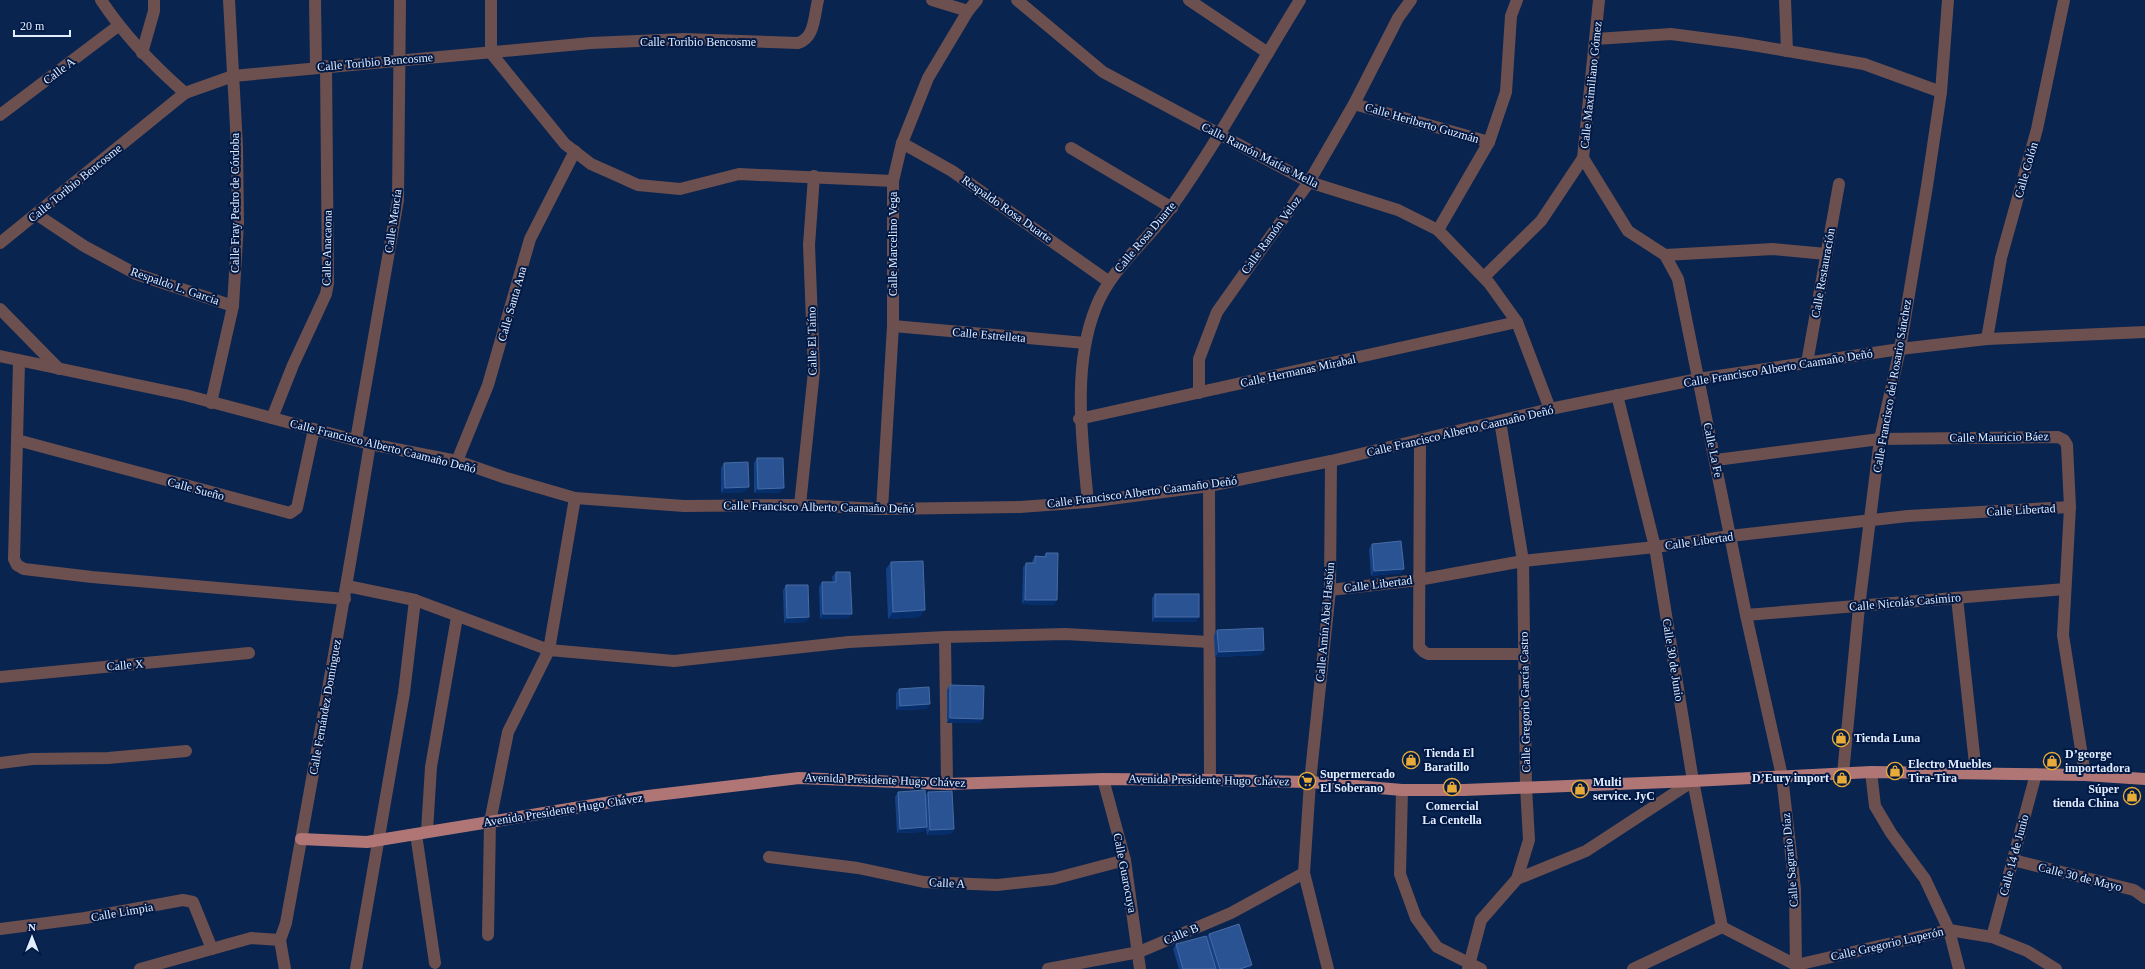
<svg xmlns="http://www.w3.org/2000/svg" width="2145" height="969" viewBox="0 0 2145 969" font-family="Georgia,serif">
	<style>
		.lines { fill: none; stroke-linecap: round; stroke-linejoin: round }
		.minor { stroke: #6c4f4f; stroke-width: 12 }
		.major { stroke: #b07676; stroke-width: 12 }
		.wall { fill: #144186 }
		.shaded-wall { fill: #062e6b }
		.building { fill: #2a5393; stroke: #476ca4 }
		.labels { text-anchor: middle; dominant-baseline: central; stroke-width: 4; stroke-linejoin: round; paint-order: stroke }
		.street-label { font-size: 12px; fill: #e2edfe; stroke: #011944 }
		.poi-label { font-size: 12px; font-weight: bold; fill: #e2edfe; stroke: #011944; text-anchor: start }
	</style>
	<rect width="100%" height="100%" fill="#08244f"/>
	<g class="lines">
		<!-- minor -->
		<g class="minor">
			<path d="M101,0C124,35 153,65 185,93"/>
			<path d="M315,0L316,67"/>
			<path d="M491,0V53L565,144L591,164L618,176L638,185L680,189L739,174L893,181"/>
			<path d="M932,0L968,11"/>
			<path d="M1017,0L1103,72L1309,182L1398,210L1438,230L1489,283L1517,322L1550,409"/>
			<path d="M1189,0L1268,53"/>
			<path d="M1785,0L1787,51"/>
			<path d="M1596,39L1671,34L1740,43L1864,64L1941,92"/>
			<path d="M142,53L154,11V0"/>
			<path d="M1354,104L1489,142"/>
			<path d="M0,115L118,26"/>
			<path d="M902,143L952,171L1108,281"/>
			<path d="M1071,148L1172,208"/>
			<path d="M1583,158L1628,231L1665,255L1678,279L1746,615L1782,776L1795,889L1796,969"/>
			<path d="M36,214L84,246L136,274L233,306"/>
			<path d="M1438,230L1489,142L1506,92L1511,16L1517,0"/>
			<path d="M0,243L185,93L233,76L591,43L684,39L798,43C815,38 814,16 818,0"/>
			<path d="M1665,255L1773,249L1826,254"/>
			<path d="M1484,277L1541,221L1583,158L1599,0"/>
			<path d="M0,309L59,369"/>
			<path d="M893,326L1085,343"/>
			<path d="M1987,339L2001,258L2037,129L2064,0"/>
			<path d="M0,356L185,395L370,444L457,461L506,478L575,498L684,506L800,505L882,509L1020,507L1088,502L1209,486L1331,461L1550,409L1698,379L1900,349L1987,339L2145,332"/>
			<path d="M19,362L14,559L17,565L24,569L92,577L345,599"/>
			<path d="M1807,363L1839,184"/>
			<path d="M1199,393V359L1217,312L1309,182L1354,104L1398,18L1411,0"/>
			<path d="M1617,395L1655,547L1693,781L1722,927"/>
			<path d="M211,403L233,306L238,223L237,146L229,0"/>
			<path d="M272,418L293,365L326,294L328,283L326,66"/>
			<path d="M1079,419L1517,322"/>
			<path d="M17,440L290,513L297,508L314,429"/>
			<path d="M356,440L398,200L400,0"/>
			<path d="M1420,440L1419,647L1424,652L1428,654H1524"/>
			<path d="M1716,460L1880,439L2058,437L2064,440L2067,445L2070,507L2063,635L2085,775"/>
			<path d="M457,461L488,385L530,239L575,151"/>
			<path d="M1209,486L1210,780"/>
			<path d="M1088,502C1082,440 1072,366 1096,307C1112,267 1148,241 1172,206C1219,140 1257,69 1300,0"/>
			<path d="M800,505L814,371L809,245L814,176"/>
			<path d="M882,509L893,326V181L902,143L928,78L968,11L977,0"/>
			<path d="M347,586L415,600L549,650L674,661L849,642L945,637L1065,634L1209,642"/>
			<path d="M1330,590L1418,580L1523,561L1655,547L1730,536L1908,516L2070,507"/>
			<path d="M1957,598L1976,773"/>
			<path d="M1746,615L2065,589"/>
			<path d="M945,637L947,784"/>
			<path d="M0,677L249,653"/>
			<path d="M0,763L32,759L108,758L186,751"/>
			<path d="M1871,772L1875,806L1891,833L1925,879L1949,930L1959,969"/>
			<path d="M1843,774L1859,607L1880,439L1900,349L1927,186L1941,92L1948,0"/>
			<path d="M1103,779L1125,860L1140,969"/>
			<path d="M1402,790L1400,874L1416,918L1437,947L1481,969"/>
			<path d="M427,831L431,767L457,617"/>
			<path d="M416,834L435,963"/>
			<path d="M769,857L858,868L924,882L997,885L1053,879L1125,860"/>
			<path d="M2013,860L2134,890L2145,898"/>
			<path d="M1517,879L1586,851L1693,781"/>
			<path d="M0,929L85,918L183,900L193,902L212,949"/>
			<path d="M488,935L490,822L508,732L549,650L575,498"/>
			<path d="M1992,937L2036,774"/>
			<path d="M140,969L251,938L280,940"/>
			<path d="M285,969L280,940L286,923C315,763 344,604 370,444"/>
			<path d="M356,969L404,693L415,600"/>
			<path d="M1048,969L1139,952L1231,913L1304,873"/>
			<path d="M1328,969L1304,873L1310,782L1330,590L1331,461"/>
			<path d="M1468,969L1481,920L1517,879L1529,840L1526,787L1523,561L1500,421"/>
			<path d="M1633,969L1722,927L1796,965L1949,930L1992,937L2027,951L2056,969"/>
		</g>
		<!-- major -->
		<path class="major" d="M301,839L367,842L648,796L799,778L947,784L1103,779L1216,780L1310,782L1402,790H1464L1693,781L1871,772L2085,775L2145,779"/>
	</g>
	<!-- wall -->
	<g class="wall">
		<path d="M757,458L780,493H754V463Z"/>
		<path d="M724,463L745,492L721,493V468Z"/>
		<path d="M1372,544L1404,569L1400,573L1371,576L1369,549Z"/>
		<path d="M1046,553L1057,600L1053,605L1022,604L1023,567L1026,563H1032V561L1035,556H1044Z"/>
		<path d="M891,562L920,617L888,619L886,569Z"/>
		<path d="M836,572L849,618L820,619L819,587L822,582H833L832,577Z"/>
		<path d="M786,585L809,617L806,622L784,623L783,590Z"/>
		<path d="M1155,594L1196,622H1152V598Z"/>
		<path d="M1217,630L1264,650L1261,655L1215,657L1214,635Z"/>
		<path d="M950,685L980,723H947V690Z"/>
		<path d="M899,689L927,709L896,710V693Z"/>
		<path d="M898,792L925,796L928,792L954,829L951,834L927,835L926,828L923,832L897,833L895,797Z"/>
		<path d="M1209,934L1250,969H1179L1173,949L1176,944L1206,937Z"/>
	</g>
	<!-- shaded-wall -->
	<g class="shaded-wall">
		<path d="M749,487L745,492L721,493L725,488Z"/>
		<path d="M784,488L780,493H754L758,489Z"/>
		<path d="M1404,569L1400,573L1371,576L1374,571Z"/>
		<path d="M1025,600H1057L1053,605L1022,604Z"/>
		<path d="M925,610L920,617L888,619L893,612Z"/>
		<path d="M823,614H852L849,618L820,619Z"/>
		<path d="M809,617L806,622L784,623L787,618Z"/>
		<path d="M1155,617H1199L1196,622H1152Z"/>
		<path d="M1264,650L1261,655L1215,657L1219,652Z"/>
		<path d="M930,704L927,709L896,710L900,706Z"/>
		<path d="M950,718L983,719L980,723H947Z"/>
		<path d="M927,827L923,832L897,833L900,829Z"/>
		<path d="M954,829L951,834L927,835L930,830Z"/>
		<path d="M1252,965L1250,969H1240Z"/>
	</g>
	<!-- building -->
	<g class="building">
		<path d="M757,458H783L784,488L758,489Z"/>
		<path d="M748,462L749,487L725,488L724,463Z"/>
		<path d="M1401,541L1404,569L1374,571L1372,544Z"/>
		<path d="M1046,553H1058L1057,600H1025L1026,563H1035V556L1046,557Z"/>
		<path d="M923,561L925,610L893,612L891,562Z"/>
		<path d="M836,572H850L852,614H823L822,582H836Z"/>
		<path d="M786,585H808L809,617L787,618Z"/>
		<rect x="1155" y="594" width="44" height="23"/>
		<path d="M1263,628L1264,650L1219,652L1217,630Z"/>
		<path d="M950,685L984,686L983,719L950,718Z"/>
		<path d="M929,687L930,704L900,706L899,689Z"/>
		<path d="M925,790L927,827L900,829L898,792Z"/>
		<path d="M952,791L954,829L930,830L928,792Z"/>
		<path d="M1239,924L1252,965L1240,969H1220L1209,934Z"/>
		<path d="M1206,936L1216,969H1183L1176,944Z"/>
	</g>
	<!-- icons -->
	<defs>
		<g id="shop-ring" transform="scale(0.9)"><circle r="9.5" fill="#011944" stroke="#e8ab37" stroke-width="1.5"/><path d="M-5-2.5h2.3a2.7 3.5 0 0 1 5.4 0H5L5.5 6h-11ZM-1.5-2.5h3a1.5 2.3 0 0 0-3 0Z" fill="#e8ab37"/></g>
		<g id="supermarket-ring" transform="scale(0.9)"><circle r="9.5" fill="#011944" stroke="#e8ab37" stroke-width="1.5"/><path d="M-6-5.5h2.5l.6 2H6L4.5 2H-2.5L-4.4-4H-6ZM-1.5 3.2a1.3 1.3 0 1 0 .1 0ZM3 3.2a1.3 1.3 0 1 0 .1 0Z" fill="#e8ab37"/></g>
	</defs>
	<g fill-rule="evenodd">
		<use href="#shop-ring" x="1841" y="738"/>
		<use href="#shop-ring" x="1411" y="760"/>
		<use href="#shop-ring" x="2052" y="761"/>
		<use href="#shop-ring" x="1895" y="771"/>
		<use href="#shop-ring" x="1842" y="778"/>
		<use href="#supermarket-ring" x="1307" y="781"/>
		<use href="#shop-ring" x="1452" y="787"/>
		<use href="#shop-ring" x="1580" y="789"/>
		<use href="#shop-ring" x="2132" y="796"/>
	</g>
	<g class="labels">
		<!-- street labels -->
		<g class="street-label">
			<text x="698" y="42">Calle Toribio Bencosme</text>
			<text transform="translate(375 62) rotate(-5)">Calle Toribio Bencosme</text>
			<text transform="translate(59 71) rotate(-37)">Calle A</text>
			<text transform="translate(1591 85) rotate(-84)">Calle Maximiliano Gómez</text>
			<text transform="translate(1422 123) rotate(16)">Calle Heriberto Guzmán</text>
			<text transform="translate(1260 155) rotate(27)">Calle Ramón Matías Mella</text>
			<text transform="translate(2026 170) rotate(-74)">Calle Colón</text>
			<text transform="translate(75 183) rotate(-39)">Calle Toribio Bencosme</text>
			<text transform="translate(235 203) rotate(-90)">Calle Fray Pedro de Córdoba</text>
			<text transform="translate(1007 209) rotate(35)">Respaldo Rosa Duarte</text>
			<text transform="translate(393 221) rotate(-82)">Calle Mencía</text>
			<text transform="translate(1271 235) rotate(-54)">Calle Ramón Veloz</text>
			<text transform="translate(1145 237) rotate(-50)">Calle Rosa Duarte</text>
			<text transform="translate(893 244) rotate(-90)">Calle Marcelino Vega</text>
			<text transform="translate(327 248) rotate(-89)">Calle Anacaona</text>
			<text transform="translate(1823 273) rotate(-80)">Calle Restauración</text>
			<text transform="translate(175 286) rotate(19)">Respaldo L. García</text>
			<text transform="translate(512 304) rotate(-74)">Calle Santa Ana</text>
			<text transform="translate(989 335) rotate(5)">Calle Estrelleta</text>
			<text transform="translate(812 341) rotate(-91)">Calle El Taíno</text>
			<text transform="translate(1778 368) rotate(-9)">Calle Francisco Alberto Caamaño Deñó</text>
			<text transform="translate(1298 371) rotate(-12)">Calle Hermanas Mirabal</text>
			<text transform="translate(1892 386) rotate(-80)">Calle Francisco del Rosario Sánchez</text>
			<text transform="translate(1460 431) rotate(-13)">Calle Francisco Alberto Caamaño Deñó</text>
			<text transform="translate(1999 437) rotate(-1)">Calle Mauricio Báez</text>
			<text transform="translate(383 446) rotate(14)">Calle Francisco Alberto Caamaño Deñó</text>
			<text transform="translate(1713 450) rotate(78)">Calle La Fe</text>
			<text transform="translate(196 489) rotate(15)">Calle Sueño</text>
			<text transform="translate(1142 492) rotate(-7)">Calle Francisco Alberto Caamaño Deñó</text>
			<text transform="translate(819 507) rotate(1)">Calle Francisco Alberto Caamaño Deñó</text>
			<text transform="translate(2021 510) rotate(-3)">Calle Libertad</text>
			<text transform="translate(1699 541) rotate(-8)">Calle Libertad</text>
			<text transform="translate(1378 584) rotate(-7)">Calle Libertad</text>
			<text transform="translate(1905 602) rotate(-5)">Calle Nicolás Casimiro</text>
			<text transform="translate(1325 622) rotate(-85)">Calle Amín Abel Hasbún</text>
			<text transform="translate(1673 660) rotate(81)">Calle 30 de Junio</text>
			<text transform="translate(125 665) rotate(-5)">Calle X</text>
			<text transform="translate(1525 702) rotate(-91)">Calle Gregorio García Castro</text>
			<text transform="translate(325 707) rotate(-80)">Calle Fernández Domínguez</text>
			<text transform="translate(885 780) rotate(2)">Avenida Presidente Hugo Chávez</text>
			<text transform="translate(1209 780) rotate(1)">Avenida Presidente Hugo Chávez</text>
			<text transform="translate(563 810) rotate(-9)">Avenida Presidente Hugo Chávez</text>
			<text transform="translate(2014 855) rotate(-75)">Calle 14 de Junio</text>
			<text transform="translate(1790 860) rotate(-95)">Calle Sagrario Díaz</text>
			<text transform="translate(1125 873) rotate(79)">Calle Guarocuya</text>
			<text transform="translate(2080 877) rotate(14)">Calle 30 de Mayo</text>
			<text transform="translate(947 883) rotate(3)">Calle A</text>
			<text transform="translate(122 912) rotate(-10)">Calle Limpia</text>
			<text transform="translate(1181 934) rotate(-23)">Calle B</text>
			<text transform="translate(1887 944) rotate(-13)">Calle Gregorio Luperón</text>
		</g>
		<!-- poi labels -->
		<g class="poi-label">
			<text x="1854" y="738">Tienda Luna</text>
			<text x="1424" y="753">Tienda El<tspan x="1424" dy="14">Baratillo</tspan></text>
			<text x="2065" y="754">D’george<tspan x="2065" dy="14">importadora</tspan></text>
			<text x="1908" y="764">Electro Muebles<tspan x="1908" dy="14">Tira-Tira</tspan></text>
			<text x="1320" y="774">Supermercado<tspan x="1320" dy="14">El Soberano</tspan></text>
			<text x="1829" y="778" text-anchor="end">D’Eury import</text>
			<text x="1593" y="782">Multi<tspan x="1593" dy="14">service. JyC</tspan></text>
			<text x="2119" y="789" text-anchor="end">Súper<tspan x="2119" dy="14">tienda China</tspan></text>
			<text x="1452" y="806" text-anchor="middle">Comercial<tspan x="1452" dy="14">La Centella</tspan></text>
		</g>
	</g>
	<!-- north arrow -->
	<g transform="translate(32 937)" stroke="#011944" stroke-width="3" paint-order="stroke">
	<path d="M0-3L7 15L0 10L-7 15Z" fill="#e2edfe"/>
	<text y="-6" font-size="11" font-weight="bold" text-anchor="middle" fill="#e2edfe">N</text>
	</g>
	<!-- scale -->
	<path d="M14 30v6h56v-6" fill="none" stroke="#e2edfe" stroke-width="2"/>
	<text x="20" y="30" font-size="12" fill="#e2edfe" stroke="#011944" stroke-width="3" paint-order="stroke">20 m</text>
</svg>
